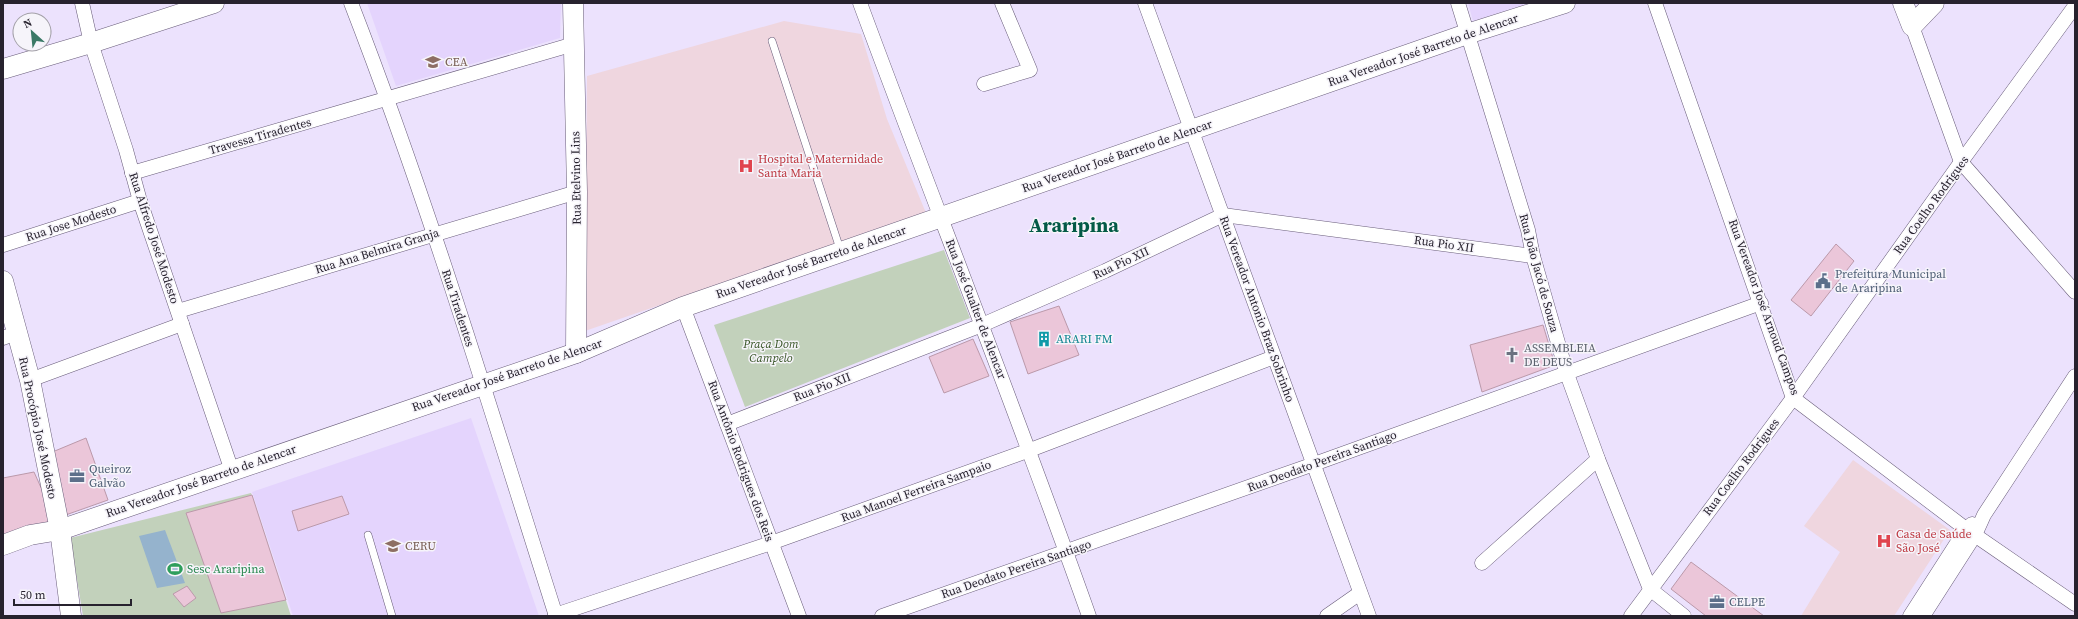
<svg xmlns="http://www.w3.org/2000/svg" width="2078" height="619" viewBox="0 0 2078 619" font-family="'Source Serif 4',serif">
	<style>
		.built { fill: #e4d4fd }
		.medical { fill: #efd6df }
		.green { fill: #c2d1bb }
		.water { fill: #95b3cd }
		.building { fill: #ebc6d9; stroke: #b9a }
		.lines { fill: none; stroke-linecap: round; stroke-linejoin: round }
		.lane-casing { stroke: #695d7a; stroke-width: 8 }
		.street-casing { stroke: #695d7a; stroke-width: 15 }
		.secondary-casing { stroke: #695d7a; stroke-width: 21 }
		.lane { stroke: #fff; stroke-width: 7 }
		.street { stroke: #fff; stroke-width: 14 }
		.secondary { stroke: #fff; stroke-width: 20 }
		.labels { text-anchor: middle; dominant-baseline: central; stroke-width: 3; stroke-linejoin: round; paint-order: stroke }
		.street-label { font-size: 12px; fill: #27222e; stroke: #f6f4fa }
		.education-label { font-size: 12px; fill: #785e54; stroke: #f6f4fa; text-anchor: start }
		.health-label { font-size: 12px; fill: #be3a42; stroke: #f6f4fa; text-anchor: start }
		.service-label { font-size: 12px; fill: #4e5e75; stroke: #f6f4fa; text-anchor: start }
		.culture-label { font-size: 12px; fill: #0d838f; stroke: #f6f4fa; text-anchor: start }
		.park-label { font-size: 12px; font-style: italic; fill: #375425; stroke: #f6f4fa }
		.worship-label { font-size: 12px; fill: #5b616d; stroke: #f6f4fa; text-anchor: start }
		.leisure-label { font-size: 12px; fill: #27864d; stroke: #f6f4fa; text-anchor: start }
		.town-label { font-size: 20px; font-weight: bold; fill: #035a46; stroke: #f6f4fa }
	</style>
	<rect width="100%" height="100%" fill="#ece2fd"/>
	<!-- built -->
	<g class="built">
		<path d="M367,3H561L560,38L396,86Z"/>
		<path d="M1468,3H1528L1473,21Z"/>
		<path d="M471,418L539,616H293L252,492Z"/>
	</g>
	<!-- medical -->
	<g class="medical">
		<path d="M784,21L861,34L887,119L926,213L585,331L587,76Z"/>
		<path d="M1853,460L1950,530L1894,616H1801L1840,552L1804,526Z"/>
	</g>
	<!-- green -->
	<g class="green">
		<path d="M944,250L970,318L745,407L714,325Z"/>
		<path d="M251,493L291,616H83L70,538Z"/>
	</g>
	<!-- water -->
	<path class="water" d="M165,530L185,583L157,588L139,536Z"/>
	<!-- building -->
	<g class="building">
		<path d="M1836,244L1854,261L1811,316L1791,300Z"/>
		<path d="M1059,306L1079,355L1028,374L1010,322Z"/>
		<path d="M1543,325L1555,365L1482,392L1470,345Z"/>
		<path d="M973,339L989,376L944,393L929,357Z"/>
		<path d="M86,438L108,500L60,517L50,453Z"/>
		<path d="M34,472L60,530L3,537V478Z"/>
		<path d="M252,495L286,600L221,613L186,513Z"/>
		<path d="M342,496L349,514L298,531L292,511Z"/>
		<path d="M1691,562L1764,616H1706L1671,589Z"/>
		<path d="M187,586L196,598L184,607L173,594Z"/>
	</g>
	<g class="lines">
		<!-- lane casing -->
		<g class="lane-casing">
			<g id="lane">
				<path d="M772,41L841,252"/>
				<path d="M368,535L392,616"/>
			</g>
		</g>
		<!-- street casing -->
		<g class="street-casing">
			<g id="street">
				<path d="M82,3L91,43L126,150L140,201L232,471"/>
				<path d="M351,3C429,204 491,411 556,616"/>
				<path d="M860,3C936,208 1016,410 1089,616"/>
				<path d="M1145,3L1369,616"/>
				<path d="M1458,3L1528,230L1533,256L1567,374L1598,459L1650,589L1684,616"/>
				<path d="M1655,3L1793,398L1966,529L2075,604"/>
				<path d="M1912,26L1961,162L2075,292"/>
				<path d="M984,84L1030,70L1002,3"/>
				<path d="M132,173L574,44"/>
				<path d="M3,245L140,201"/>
				<path d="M683,307L799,616"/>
				<path d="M178,311L577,192"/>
				<path d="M3,338L16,333"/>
				<path d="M30,380L182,324"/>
				<path d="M727,424L982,325L1105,271L1223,215L1533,256"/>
				<path d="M1482,563L1598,459"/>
				<path d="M555,615L771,543L1030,450L1274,357"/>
				<path d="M882,616L1314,464L1761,303"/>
				<path d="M1327,616L1360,593"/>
				<path d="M1631,616L1793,398L1961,162L2075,6"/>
				<path d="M1910,616L1966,529L1972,524"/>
				<path d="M1923,616L1975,535L1984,515L2075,376"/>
			</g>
		</g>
		<!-- secondary casing -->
		<g class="secondary-casing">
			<g id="secondary">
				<path d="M573,3L577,192L576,353"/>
				<path d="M1903,3L1912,26L1934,3"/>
				<path d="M3,69L91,43L214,3"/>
				<path d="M3,281L30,380L60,530L71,616"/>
				<path d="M3,545L30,535L60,530L576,353L683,307L1467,34L1565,3"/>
			</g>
		</g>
		<!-- lane -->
		<use href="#lane" class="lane"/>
		<!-- street -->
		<use href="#street" class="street"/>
		<!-- secondary -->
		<use href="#secondary" class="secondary"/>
	</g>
	<!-- icons -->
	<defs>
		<g id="school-bare" transform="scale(1.2)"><path d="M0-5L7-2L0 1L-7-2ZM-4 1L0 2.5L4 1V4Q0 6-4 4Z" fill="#8d6e63" stroke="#f6f4fa" stroke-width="2.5" paint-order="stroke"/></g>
		<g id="hospital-bare" transform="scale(1.2)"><path d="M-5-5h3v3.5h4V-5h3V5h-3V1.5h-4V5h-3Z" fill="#e0444e" stroke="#f6f4fa" stroke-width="2.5" paint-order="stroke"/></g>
		<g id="civic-bare" transform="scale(1.2)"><path d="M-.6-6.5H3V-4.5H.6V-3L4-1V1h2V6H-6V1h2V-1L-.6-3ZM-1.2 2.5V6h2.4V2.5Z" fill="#5c6f8a" stroke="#f6f4fa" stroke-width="2.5" paint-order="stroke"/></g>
		<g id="building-bare" transform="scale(1.2)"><path d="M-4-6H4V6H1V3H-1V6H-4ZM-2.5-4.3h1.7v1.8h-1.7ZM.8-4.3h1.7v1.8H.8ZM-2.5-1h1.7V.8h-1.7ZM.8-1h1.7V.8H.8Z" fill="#0f9aa8" stroke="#f6f4fa" stroke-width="2.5" paint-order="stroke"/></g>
		<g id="church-bare" transform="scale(1.2)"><path d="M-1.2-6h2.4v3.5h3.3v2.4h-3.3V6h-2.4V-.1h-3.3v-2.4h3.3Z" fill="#6b7280" stroke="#f6f4fa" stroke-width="2.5" paint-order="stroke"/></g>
		<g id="office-bare" transform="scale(1.2)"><path d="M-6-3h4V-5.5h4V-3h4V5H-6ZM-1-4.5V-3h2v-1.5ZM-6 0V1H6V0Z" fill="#5c6f8a" stroke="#f6f4fa" stroke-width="2.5" paint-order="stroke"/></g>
		<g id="stadium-bare" transform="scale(1.2)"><path d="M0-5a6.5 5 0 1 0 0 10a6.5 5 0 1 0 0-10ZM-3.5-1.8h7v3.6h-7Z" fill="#2e9e5b" stroke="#f6f4fa" stroke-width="2.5" paint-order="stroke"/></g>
	</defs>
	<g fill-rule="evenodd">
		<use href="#school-bare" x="433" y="62"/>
		<use href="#hospital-bare" x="746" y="166"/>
		<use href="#civic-bare" x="1823" y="281"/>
		<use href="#building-bare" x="1044" y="339"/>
		<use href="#church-bare" x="1512" y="355"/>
		<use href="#office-bare" x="77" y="476"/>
		<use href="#hospital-bare" x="1884" y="541"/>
		<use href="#school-bare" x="393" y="546"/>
		<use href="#stadium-bare" x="175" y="569"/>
		<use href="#office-bare" x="1717" y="602"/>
	</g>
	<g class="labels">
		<!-- street labels -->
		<g class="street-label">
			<text transform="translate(1423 50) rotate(-19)">Rua Vereador José Barreto de Alencar</text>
			<text transform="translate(260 136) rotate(-16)">Travessa Tiradentes</text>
			<text transform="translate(1117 156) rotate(-19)">Rua Vereador José Barreto de Alencar</text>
			<text transform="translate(576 178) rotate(-91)">Rua Etelvino Lins</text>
			<text transform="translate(1931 205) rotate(-54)">Rua Coelho Rodrigues</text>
			<text transform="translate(71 223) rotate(-18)">Rua Jose Modesto</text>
			<text transform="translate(154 238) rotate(72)">Rua Alfredo José Modesto</text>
			<text transform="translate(1444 244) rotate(8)">Rua Pio XII</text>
			<text transform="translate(377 251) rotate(-17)">Rua Ana Belmira Granja</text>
			<text transform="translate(811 262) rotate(-19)">Rua Vereador José Barreto de Alencar</text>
			<text transform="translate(1121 263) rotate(-25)">Rua Pio XII</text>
			<text transform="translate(1539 273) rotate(75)">Rua João Jacó de Souza</text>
			<text transform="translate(1764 307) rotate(70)">Rua Vereador José Arnoud Campos</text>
			<text transform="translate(458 308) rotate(72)">Rua Tiradentes</text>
			<text transform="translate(976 309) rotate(69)">Rua José Gualter de Alencar</text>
			<text transform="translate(1257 309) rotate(70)">Rua Vereador Antonio Braz Sobrinho</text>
			<text transform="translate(507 375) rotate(-19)">Rua Vereador José Barreto de Alencar</text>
			<text transform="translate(822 387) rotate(-21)">Rua Pio XII</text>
			<text transform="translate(38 428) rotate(78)">Rua Procópio José Modesto</text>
			<text transform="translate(741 461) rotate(70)">Rua Antônio Rodrigues dos Reis</text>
			<text transform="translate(1322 461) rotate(-20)">Rua Deodato Pereira Santiago</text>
			<text transform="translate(1741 467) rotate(-53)">Rua Coelho Rodrigues</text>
			<text transform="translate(201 481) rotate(-19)">Rua Vereador José Barreto de Alencar</text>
			<text transform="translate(916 491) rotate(-20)">Rua Manoel Ferreira Sampaio</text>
			<text transform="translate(1016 569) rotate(-19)">Rua Deodato Pereira Santiago</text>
		</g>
		<!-- education labels -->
		<g class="education-label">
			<text x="445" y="62">CEA</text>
			<text x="405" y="546">CERU</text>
		</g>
		<!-- health labels -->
		<g class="health-label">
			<text x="758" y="159">Hospital e Maternidade<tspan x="758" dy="14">Santa Maria</tspan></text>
			<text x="1896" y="534">Casa de Saúde<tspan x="1896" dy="14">São José</tspan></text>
		</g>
		<!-- service labels -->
		<g class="service-label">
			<text x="1835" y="274">Prefeitura Municipal<tspan x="1835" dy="14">de Araripina</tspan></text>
			<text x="89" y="469">Queiroz<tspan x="89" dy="14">Galvão</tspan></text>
			<text x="1729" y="602">CELPE</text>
		</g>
		<!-- culture labels -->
		<g class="culture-label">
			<text x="1056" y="339">ARARI FM</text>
		</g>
		<!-- park labels -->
		<g class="park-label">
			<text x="771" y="344">Praça Dom<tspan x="771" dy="14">Campelo</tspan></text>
		</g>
		<!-- worship labels -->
		<g class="worship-label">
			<text x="1524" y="348">ASSEMBLEIA<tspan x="1524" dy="14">DE DEUS</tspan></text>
		</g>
		<!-- leisure labels -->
		<g class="leisure-label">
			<text x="187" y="569">Sesc Araripina</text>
		</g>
		<!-- town labels -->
		<g class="town-label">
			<text x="1074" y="225">Araripina</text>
		</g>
	</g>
	<!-- border -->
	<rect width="2078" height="619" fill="none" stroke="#27222e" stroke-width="8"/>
	<!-- north arrow -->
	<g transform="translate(32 32) rotate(333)"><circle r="19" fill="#f6f4fa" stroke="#a3a0a8"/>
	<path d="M0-3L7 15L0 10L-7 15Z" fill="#3a7966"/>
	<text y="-6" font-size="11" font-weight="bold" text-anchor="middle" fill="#27222e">N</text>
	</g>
	<!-- scale -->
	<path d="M14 599v6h117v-6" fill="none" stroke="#27222e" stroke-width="2"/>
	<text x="20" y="599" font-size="12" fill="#27222e" stroke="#f6f4fa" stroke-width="3" paint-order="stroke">50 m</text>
</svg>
